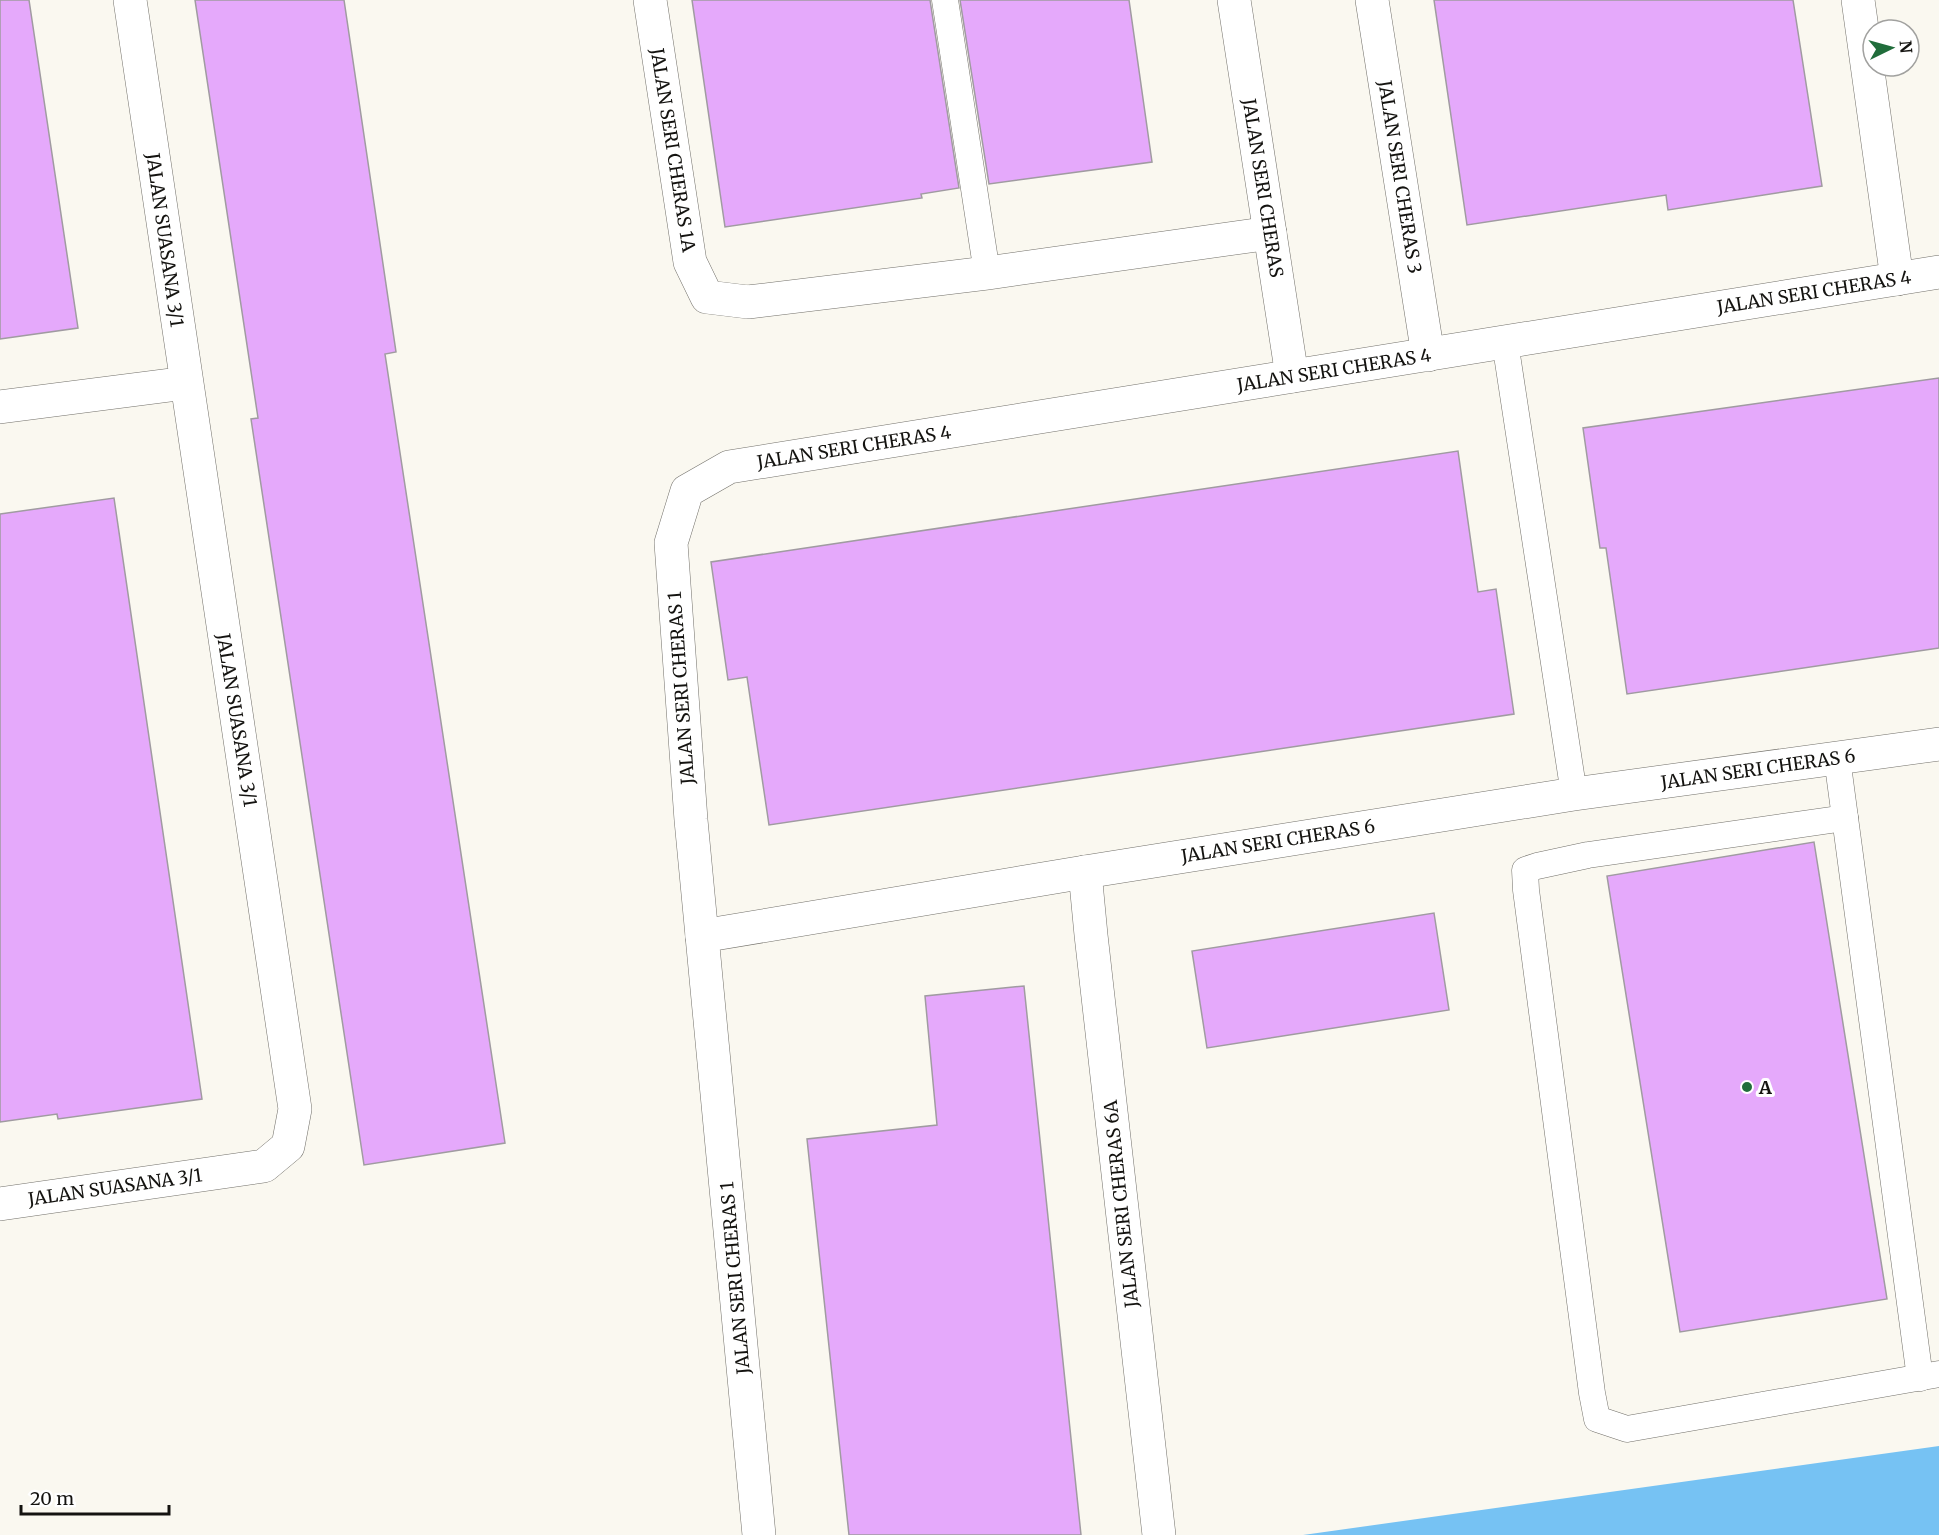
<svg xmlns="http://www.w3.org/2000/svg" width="1939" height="1535" viewBox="0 0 1939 1535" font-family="Merriweather,serif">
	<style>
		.water { fill: #76c2f3 }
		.building { fill: #e5a9fb; stroke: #a09ba1; stroke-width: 1.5 }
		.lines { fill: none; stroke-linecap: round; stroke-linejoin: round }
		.service-casing { stroke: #72706a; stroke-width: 27 }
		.minor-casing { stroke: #72706a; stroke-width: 34 }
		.service { stroke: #fff; stroke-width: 26 }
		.minor { stroke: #fff; stroke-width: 33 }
		.poi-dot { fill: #206d3b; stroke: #fff; stroke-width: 2 }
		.labels { text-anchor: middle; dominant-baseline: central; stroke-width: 6; stroke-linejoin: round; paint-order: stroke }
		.street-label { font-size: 18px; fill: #141310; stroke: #fff }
		.poi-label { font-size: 18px; font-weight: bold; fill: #141310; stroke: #fff; text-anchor: start }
	</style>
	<rect width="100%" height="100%" fill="#faf8f0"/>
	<!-- water -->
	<path class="water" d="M1939,1446V1535H1303Z"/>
	<!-- building -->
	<g class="building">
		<path d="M0,0H29L78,328L0,339Z"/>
		<path d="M195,0H344L396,352L385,354L505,1143L364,1165L251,419L258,418Z"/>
		<path d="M692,0H930L959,188L921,194L922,198L725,227Z"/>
		<path d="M960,0H1129L1152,162L989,184Z"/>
		<path d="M1434,0H1793L1822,186L1668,210L1666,195L1467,225Z"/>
		<path d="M1939,378V648L1627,694L1606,548H1600L1583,428Z"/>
		<path d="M1458,451L1478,592L1496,589L1514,714L769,825L747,677L728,680L711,562Z"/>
		<path d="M114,498L202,1099L58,1119L57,1114L0,1122V514Z"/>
		<path d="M1814,842L1887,1299L1680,1332L1607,876Z"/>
		<path d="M1434,913L1449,1010L1207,1048L1192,951Z"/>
		<path d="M1024,986L1081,1535H849L807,1139L937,1125L925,996Z"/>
	</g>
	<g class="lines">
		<!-- service casing -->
		<g class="service-casing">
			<g id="service">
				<path d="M945,0L987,273"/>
				<path d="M1505,342L1574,794"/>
				<path d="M1837,758L1920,1378"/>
				<path d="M1845,818L1588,855L1537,866L1525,870L1526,890L1592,1393L1597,1419L1627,1429L1939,1374"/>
			</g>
		</g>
		<!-- minor casing -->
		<g class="minor-casing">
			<g id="minor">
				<path d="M650,0L690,262L707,297L748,302L987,273L1270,233"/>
				<path d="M1234,0L1292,376"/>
				<path d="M1372,0L1428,355"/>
				<path d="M1858,0L1897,279"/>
				<path d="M0,407L186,383"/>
				<path d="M1085,872L1091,935L1159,1535"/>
				<path d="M702,936L691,820L671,543L687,491L729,467L1939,272"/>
				<path d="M0,1204L264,1166L288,1146L295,1109L130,0"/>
				<path d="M759,1535L702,936L1085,872L1574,794L1939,744"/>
			</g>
		</g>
		<!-- service -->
		<use href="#service" class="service"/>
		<!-- minor -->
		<use href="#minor" class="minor"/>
	</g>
	<!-- markers -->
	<circle class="poi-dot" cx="1747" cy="1087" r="6"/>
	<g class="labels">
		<!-- street labels -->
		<g class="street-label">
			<text transform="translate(673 150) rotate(81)">JALAN SERI CHERAS 1A</text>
			<text transform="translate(1400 177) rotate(81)">JALAN SERI CHERAS 3</text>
			<text transform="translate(1263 188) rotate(81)">JALAN SERI CHERAS</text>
			<text transform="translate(165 240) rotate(82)">JALAN SUASANA 3/1</text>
			<text transform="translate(1814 292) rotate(-9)">JALAN SERI CHERAS 4</text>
			<text transform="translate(1334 370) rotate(-9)">JALAN SERI CHERAS 4</text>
			<text transform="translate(854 447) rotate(-9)">JALAN SERI CHERAS 4</text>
			<text transform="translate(681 688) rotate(-94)">JALAN SERI CHERAS 1</text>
			<text transform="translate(237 720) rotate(81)">JALAN SUASANA 3/1</text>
			<text transform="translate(1758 769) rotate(-8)">JALAN SERI CHERAS 6</text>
			<text transform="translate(1278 841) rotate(-9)">JALAN SERI CHERAS 6</text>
			<text transform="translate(115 1187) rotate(-8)">JALAN SUASANA 3/1</text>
			<text transform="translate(1121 1204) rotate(-96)">JALAN SERI CHERAS 6A</text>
			<text transform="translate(735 1278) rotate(-95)">JALAN SERI CHERAS 1</text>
		</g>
		<!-- poi labels -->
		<g class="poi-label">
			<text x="1759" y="1087">A</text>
		</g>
	</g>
	<!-- north arrow -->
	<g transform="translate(1891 48) rotate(85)"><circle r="28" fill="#ffffff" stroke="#a1a19f" stroke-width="1.5"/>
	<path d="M0-4.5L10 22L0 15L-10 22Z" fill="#206d3b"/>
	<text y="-9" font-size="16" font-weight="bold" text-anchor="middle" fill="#141310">N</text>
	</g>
	<!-- scale -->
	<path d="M21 1505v9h148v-9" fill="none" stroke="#141310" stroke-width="3"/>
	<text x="30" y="1505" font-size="18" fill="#141310" stroke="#ffffff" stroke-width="4.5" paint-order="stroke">20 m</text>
</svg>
